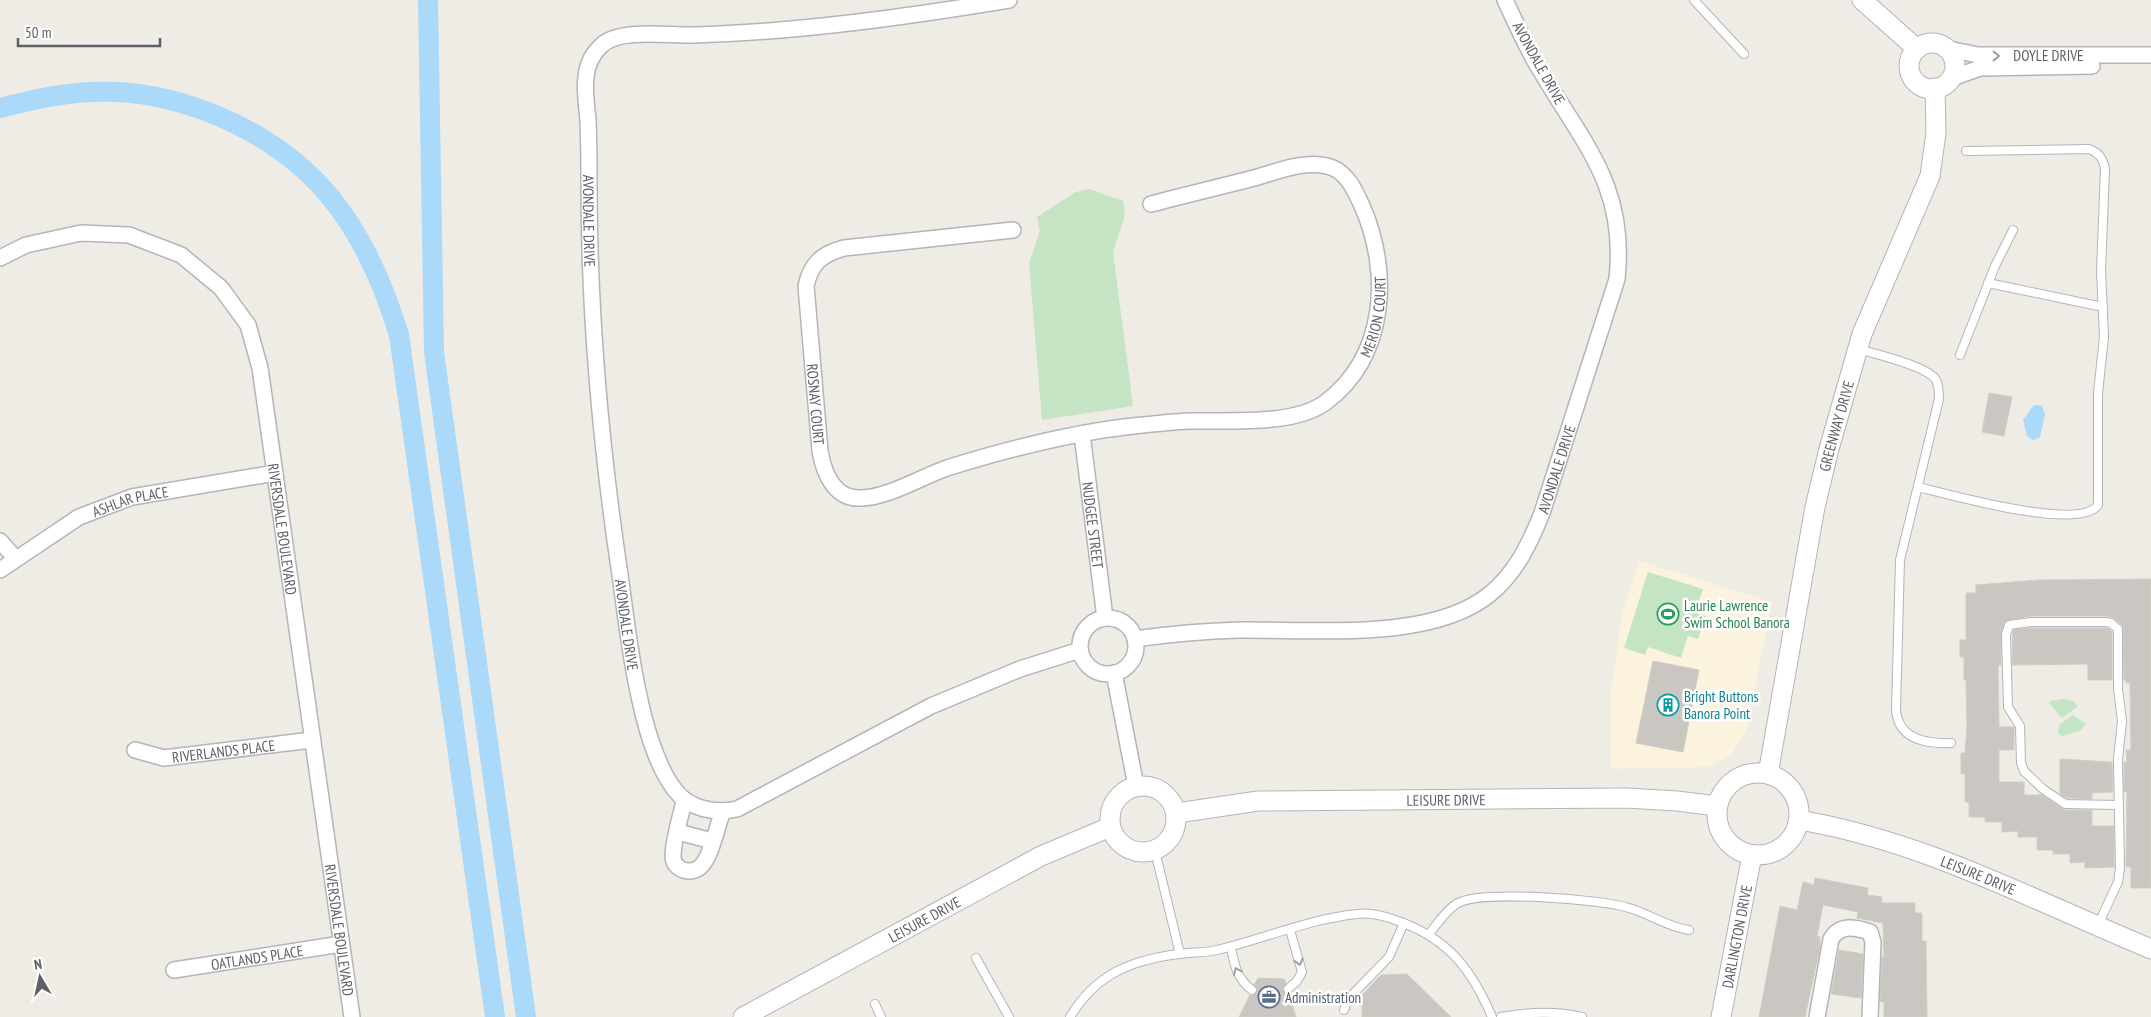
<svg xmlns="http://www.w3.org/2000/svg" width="2151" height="1017" viewBox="0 0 2151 1017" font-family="'PT Sans Narrow',sans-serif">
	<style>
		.commercial { fill: #fbf3dd }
		.green { fill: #c4e4c3 }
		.water { fill: #aad9f9 }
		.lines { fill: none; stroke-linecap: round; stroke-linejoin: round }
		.canal { stroke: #aad9f9; stroke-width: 20 }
		.building { fill: #cac7c2; stroke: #d2cdc4 }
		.service-casing { stroke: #b2b5b9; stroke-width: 10 }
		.minor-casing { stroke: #b2b5b9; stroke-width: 18 }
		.tertiary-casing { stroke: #b2b5b9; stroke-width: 21 }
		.service { stroke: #fff; stroke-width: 8 }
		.minor { stroke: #fff; stroke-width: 15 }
		.tertiary { stroke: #fff; stroke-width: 19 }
		.oneway { stroke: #9ea0a2 }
		.labels { text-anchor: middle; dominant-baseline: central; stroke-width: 5; stroke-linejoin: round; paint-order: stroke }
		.street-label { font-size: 15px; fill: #5d6064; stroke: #fff }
		.leisure-label { font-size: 15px; fill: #27864d; stroke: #fff; text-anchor: start }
		.culture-label { font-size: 15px; fill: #0d838f; stroke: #fff; text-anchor: start }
		.service-label { font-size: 15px; fill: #4e5e75; stroke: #fff; text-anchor: start }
	</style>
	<rect width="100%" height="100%" fill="#eeece5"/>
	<!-- commercial -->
	<path class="commercial" d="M1639,561L1772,602L1746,732L1731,755L1707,767L1611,769L1610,698L1623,609Z"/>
	<!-- green -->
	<g class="green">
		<path d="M1089,189L1123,201L1125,215L1113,252L1133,406L1042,420L1029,263L1040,230L1037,217L1076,192Z"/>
		<path d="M1648,572L1703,589L1695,612L1706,616L1698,639L1688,636L1681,658L1648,647L1645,655L1624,648Z"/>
		<path d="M2063,699L2073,701L2078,706L2062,718L2049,703L2051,701Z"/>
		<path d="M2073,715L2086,724L2081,730L2063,736L2060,735L2058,732L2060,724Z"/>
	</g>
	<!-- water -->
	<path class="water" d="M2034,405L2042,406L2045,414L2040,437L2033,440L2027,436L2023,420Z"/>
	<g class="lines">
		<!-- canal -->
		<g class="canal">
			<path d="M428,0L434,352L526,1017"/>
			<path d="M0,108C31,100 61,93 93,92C132,90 172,98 208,112C316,154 366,227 399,335L495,1017"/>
		</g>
	</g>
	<!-- building -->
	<g class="building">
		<path d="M1989,393L2012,397L2004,436L1982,432Z"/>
		<path d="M2151,579V888H2131V867H2126L2127,792H2124V762H2127L2126,750H2131L2130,683H2126V680H2124L2123,626L2114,618L2106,616H2031L2008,620L2004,623L2001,634V665H1998L1999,727H2014V750H1999V782H2024V795H2042L2064,810H2092V826H2114V867L2085,868V862L2070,863V854H2053V850H2037V837H2018V831L2002,832V822H1985V817H1969V802H1965V773L1961,774V753H1965L1967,727L1966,680H1964V657H1960V640H1966V593H1976V585L2038,580Z"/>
		<path d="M2031,628H2108L2112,632V680H2088V664L2012,665L2013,630Z"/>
		<path d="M1653,661L1699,670L1683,752L1636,743Z"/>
		<path d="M2060,759L2112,762L2113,792L2092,793V799L2067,798L2060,794Z"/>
		<path d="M1815,878L1868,888L1867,895L1882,897L1881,903H1915V913H1922V941H1926L1927,1017H1884V1002L1880,1001L1882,957H1884L1883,923L1857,918L1858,912L1823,905L1817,936L1820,937V947L1805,1017H1759L1780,906L1797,910L1803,882L1814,885Z"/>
		<path d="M1839,950L1863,954L1861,998L1831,994Z"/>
		<path d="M1407,974L1451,1017H1362V995L1381,975Z"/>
		<path d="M1258,978L1284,979L1286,983L1283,991L1289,994L1296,1017H1239L1250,995L1257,993V989L1254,985Z"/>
	</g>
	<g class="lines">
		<!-- service casing -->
		<g class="service-casing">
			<g id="service">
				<path d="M1694,0L1744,54"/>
				<path d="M1988,283L2103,307"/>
				<path d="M1858,349C1875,354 1928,366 1936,380C1939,386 1939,393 1939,399L1900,560L1896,711C1899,740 1927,744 1951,743"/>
				<path d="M1960,355L1995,266L2013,230"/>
				<path d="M1918,487C1947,494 2080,532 2098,505V393L2104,337L2101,271L2105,169C2103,158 2099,153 2089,149L1966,151"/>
				<path d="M1155,851L1180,954"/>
				<path d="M2098,925L2118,882L2120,868L2118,759L2122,721L2118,689V629L2111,623L2106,622H2031L2009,625L2006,635L2008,707L2020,726L2021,763L2024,771L2043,789L2065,804L2118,805"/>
				<path d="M1429,934C1437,924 1447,909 1458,903C1482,890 1601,899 1629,908C1650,914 1667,927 1689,930"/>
				<path d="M1231,947C1234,964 1237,979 1252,990"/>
				<path d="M976,958L1009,1017"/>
				<path d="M1288,989L1297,981L1302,972L1290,930"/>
				<path d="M875,1004L881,1017"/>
				<path d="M1344,1010L1348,999L1389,957L1404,923"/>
				<path d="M1070,1017C1096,974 1131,960 1179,954C1192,952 1205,953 1217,950C1263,939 1309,919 1357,914C1371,912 1388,917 1401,922C1449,940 1472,970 1492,1017"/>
				<path d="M1501,1017C1527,1012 1557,1011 1582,1017"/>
			</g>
		</g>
		<!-- minor casing -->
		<g class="minor-casing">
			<g id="minor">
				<path id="s1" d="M1009,0C905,17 799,32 693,35C670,36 620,28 602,45C593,53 587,65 586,77C584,91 587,107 588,121C589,142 589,162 589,183C589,312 600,440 619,568C625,609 629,650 638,691C644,721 656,766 675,790C689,809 715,814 737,809L931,706L1020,669L1080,650"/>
				<path id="s2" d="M1948,49L1978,55H2151"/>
				<path d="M1952,78L1980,68L2092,66"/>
				<path id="s3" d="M1013,230L844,248C822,254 811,263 806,286L820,451C824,474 835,500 862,498C889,497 921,477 947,468C1008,449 1070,433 1133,426C1152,424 1170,422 1189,421C1227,420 1295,426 1326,402C1387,356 1391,271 1362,206C1355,190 1346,170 1327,166C1304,160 1276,172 1254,178C1219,187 1185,195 1151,204"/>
				<path id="s4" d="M0,258L26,245L81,233L129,235L181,255L221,288L248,325L260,368L352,1017"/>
				<path id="s5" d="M1082,434L1105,618"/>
				<path d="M0,541L15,558"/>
				<path id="s6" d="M0,570L79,517L132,497L275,473"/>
				<circle cx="1108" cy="646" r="28"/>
				<path id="s7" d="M1135,639C1170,634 1205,631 1240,630C1313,629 1432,642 1490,594C1516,573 1530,543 1542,513L1617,279C1627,185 1583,144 1539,68C1526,47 1516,23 1505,0"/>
				<path d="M1114,673L1136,786"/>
				<path id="s8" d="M135,750L164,758L312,740"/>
				<path d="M684,800C681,817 673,839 673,857C674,871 693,876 702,865C712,854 717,826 723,811"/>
				<path d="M678,832L712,841"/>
				<path id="s9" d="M174,970L341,944"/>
				<path d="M1817,1017L1831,939C1840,924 1855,927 1870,932L1873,942L1870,1017"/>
			</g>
		</g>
		<!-- tertiary casing -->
		<g class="tertiary-casing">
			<g id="tertiary">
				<path d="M1862,0L1917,49"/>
				<circle cx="1932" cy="66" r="23"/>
				<circle cx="1758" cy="814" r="41"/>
				<path id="s10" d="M1768,774L1815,507L1829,449L1862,334L1930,176L1936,133L1935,88"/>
				<circle cx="1143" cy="819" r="33"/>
				<path id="s11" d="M1177,813L1258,801L1626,798L1677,801L1717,806"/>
				<path id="s12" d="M1799,820C1924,841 2035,901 2151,949"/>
				<path id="s13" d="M743,1017L1041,856L1110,827"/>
				<path id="s14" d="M1721,1017L1752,855"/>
			</g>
		</g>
		<!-- service -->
		<use href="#service" class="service"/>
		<!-- minor -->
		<use href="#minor" class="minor"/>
		<!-- tertiary -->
		<use href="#tertiary" class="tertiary"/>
	</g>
	<!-- one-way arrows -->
	<defs><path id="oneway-chevron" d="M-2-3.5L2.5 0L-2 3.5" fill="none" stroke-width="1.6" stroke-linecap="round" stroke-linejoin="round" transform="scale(1.25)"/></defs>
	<g class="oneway">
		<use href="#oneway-chevron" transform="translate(1996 56)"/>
		<use href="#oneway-chevron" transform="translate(1299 962) rotate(76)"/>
		<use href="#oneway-chevron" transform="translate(1237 971) rotate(-113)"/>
	</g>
	<!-- icons -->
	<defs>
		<g id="stadium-ring" transform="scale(1.125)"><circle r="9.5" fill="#fff" stroke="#2e9e5b" stroke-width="1.5"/><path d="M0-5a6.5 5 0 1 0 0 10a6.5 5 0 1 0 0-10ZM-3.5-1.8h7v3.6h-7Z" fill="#2e9e5b"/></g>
		<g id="building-ring" transform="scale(1.125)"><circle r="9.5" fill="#fff" stroke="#0f9aa8" stroke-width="1.5"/><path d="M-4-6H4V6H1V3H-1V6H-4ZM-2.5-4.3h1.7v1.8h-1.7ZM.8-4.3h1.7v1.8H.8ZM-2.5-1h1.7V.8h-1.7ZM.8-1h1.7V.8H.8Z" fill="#0f9aa8"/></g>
		<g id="office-ring" transform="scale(1.125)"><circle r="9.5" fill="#fff" stroke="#5c6f8a" stroke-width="1.5"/><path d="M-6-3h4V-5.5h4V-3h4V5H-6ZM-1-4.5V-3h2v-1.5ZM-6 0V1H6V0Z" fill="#5c6f8a"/></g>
	</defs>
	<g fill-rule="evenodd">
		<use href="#stadium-ring" x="1668" y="614"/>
		<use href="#building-ring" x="1668" y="705"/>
		<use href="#office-ring" x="1269" y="997"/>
	</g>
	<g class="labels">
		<!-- street labels -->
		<g class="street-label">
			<text stroke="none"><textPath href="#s2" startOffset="101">DOYLE DRIVE</textPath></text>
			<text transform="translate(1539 63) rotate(61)">AVONDALE DRIVE</text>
			<text stroke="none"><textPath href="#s1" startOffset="592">AVONDALE DRIVE</textPath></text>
			<text stroke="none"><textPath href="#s3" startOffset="1042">MERION COURT</textPath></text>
			<text stroke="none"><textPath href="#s3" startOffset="346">ROSNAY COURT</textPath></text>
			<text stroke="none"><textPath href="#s10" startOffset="355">GREENWAY DRIVE</textPath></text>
			<text stroke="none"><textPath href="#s7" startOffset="506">AVONDALE DRIVE</textPath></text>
			<text stroke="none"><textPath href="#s6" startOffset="149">ASHLAR PLACE</textPath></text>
			<text stroke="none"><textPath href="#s5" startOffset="92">NUDGEE STREET</textPath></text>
			<text stroke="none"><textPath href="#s4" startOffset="494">RIVERSDALE BOULEVARD</textPath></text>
			<text stroke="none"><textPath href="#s1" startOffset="998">AVONDALE DRIVE</textPath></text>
			<text stroke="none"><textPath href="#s8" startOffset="90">RIVERLANDS PLACE</textPath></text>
			<text stroke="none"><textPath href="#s11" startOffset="270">LEISURE DRIVE</textPath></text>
			<text stroke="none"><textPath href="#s12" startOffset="188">LEISURE DRIVE</textPath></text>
			<text stroke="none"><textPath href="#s13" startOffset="206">LEISURE DRIVE</textPath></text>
			<text stroke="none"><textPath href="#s4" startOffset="899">RIVERSDALE BOULEVARD</textPath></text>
			<text stroke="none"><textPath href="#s14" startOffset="82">DARLINGTON DRIVE</textPath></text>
			<text stroke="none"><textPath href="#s9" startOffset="84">OATLANDS PLACE</textPath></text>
		</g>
		<!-- leisure labels -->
		<g class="leisure-label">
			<text x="1684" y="605">Laurie Lawrence<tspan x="1684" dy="17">Swim School Banora</tspan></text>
		</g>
		<!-- culture labels -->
		<g class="culture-label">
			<text x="1684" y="696">Bright Buttons<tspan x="1684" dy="17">Banora Point</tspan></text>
		</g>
		<!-- service labels -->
		<g class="service-label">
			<text x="1285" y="997">Administration</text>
		</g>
	</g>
	<!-- north arrow -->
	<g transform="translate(40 977) rotate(351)" stroke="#ffffff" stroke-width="4" paint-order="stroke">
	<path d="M0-4L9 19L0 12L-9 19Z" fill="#5d6064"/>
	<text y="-8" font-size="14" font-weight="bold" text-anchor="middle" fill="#5d6064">N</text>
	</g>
	<!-- scale -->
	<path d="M18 38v8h142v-8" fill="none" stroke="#5d6064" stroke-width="2.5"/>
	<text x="25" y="38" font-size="15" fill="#5d6064" stroke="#ffffff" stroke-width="4" paint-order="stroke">50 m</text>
</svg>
